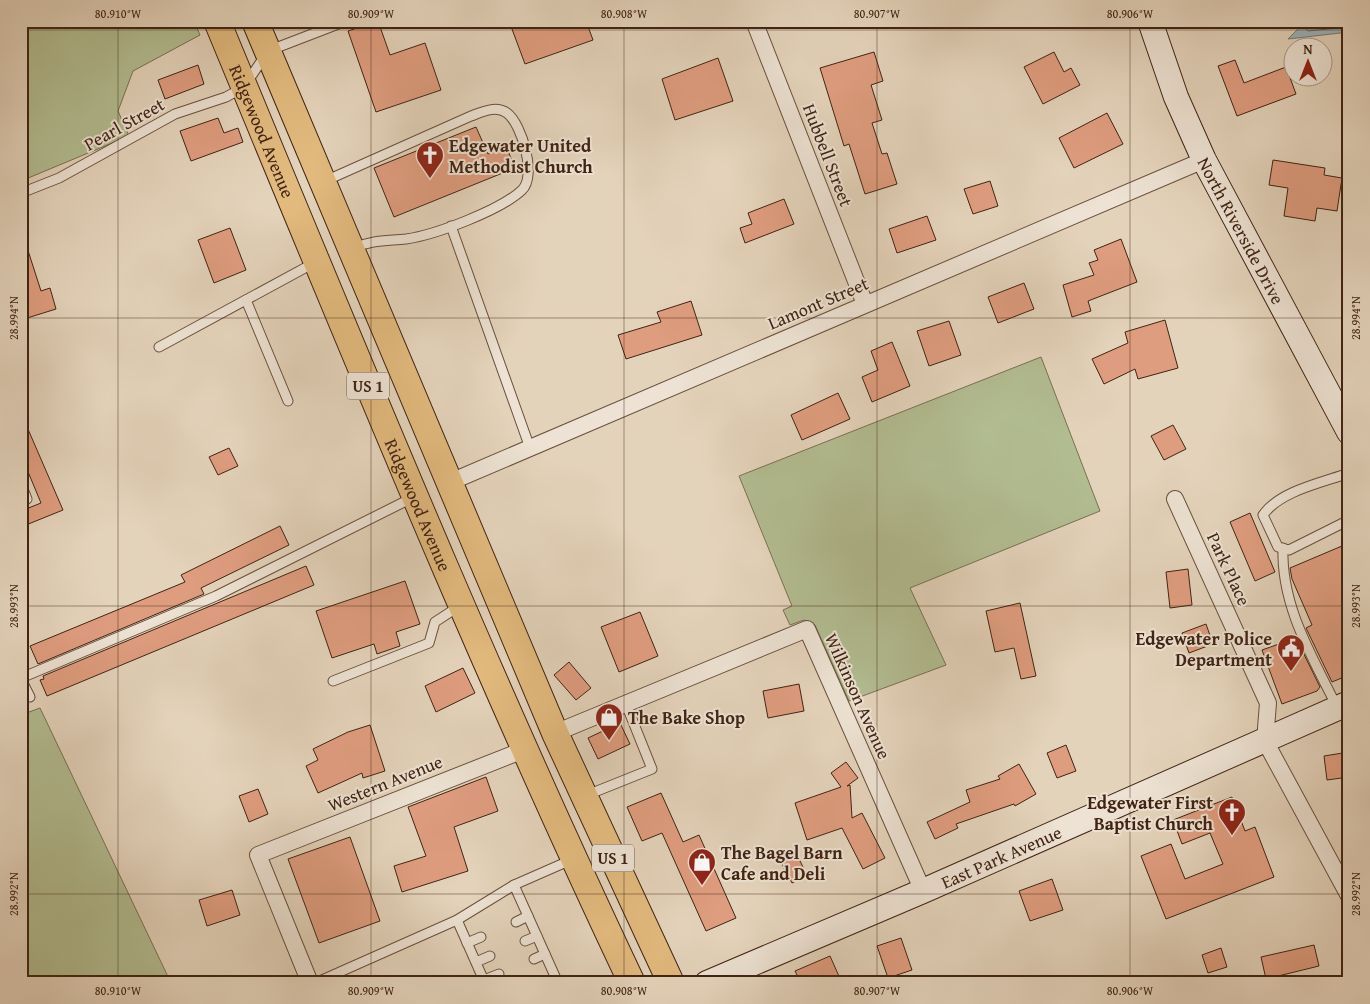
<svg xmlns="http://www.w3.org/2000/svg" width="1370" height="1004" viewBox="0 0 1370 1004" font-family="'Gentium Book Plus',serif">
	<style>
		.green { fill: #b2bc91; stroke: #797052 }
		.water { fill: #9bb4bc; stroke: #777a78 }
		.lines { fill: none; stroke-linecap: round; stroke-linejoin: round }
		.shore { stroke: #6e6c68; stroke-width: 1 }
		.building { fill: #df9d7f; stroke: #402313 }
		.lane-casing { stroke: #694f3d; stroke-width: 11 }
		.street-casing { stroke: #694f3d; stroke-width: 18 }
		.secondary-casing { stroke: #402313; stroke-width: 26 }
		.primary-casing { stroke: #402313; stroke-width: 28 }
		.lane { stroke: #ede2d3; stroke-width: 9 }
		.street { stroke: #ede2d3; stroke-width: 16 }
		.secondary { stroke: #ede2d3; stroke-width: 24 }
		.primary { stroke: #e2ba7e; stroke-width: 26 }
		.ticks { fill: none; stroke: #402313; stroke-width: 1; stroke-opacity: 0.45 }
		.labels { text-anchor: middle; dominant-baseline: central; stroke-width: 4; stroke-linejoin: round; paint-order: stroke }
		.shield { fill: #ede2d3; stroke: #745c4d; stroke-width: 1 }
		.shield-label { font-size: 16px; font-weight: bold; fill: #402313 }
		.street-label { font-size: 18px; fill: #402313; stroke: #ede2d3 }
		.poi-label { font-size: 18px; font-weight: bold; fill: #402313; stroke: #ede2d3; text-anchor: start }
		.neatline { fill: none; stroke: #402313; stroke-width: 2 }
		.ticks-label { font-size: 12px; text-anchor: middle; fill: #402313 }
	</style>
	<rect width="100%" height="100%" fill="#e4d3bb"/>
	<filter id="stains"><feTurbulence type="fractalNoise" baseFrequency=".004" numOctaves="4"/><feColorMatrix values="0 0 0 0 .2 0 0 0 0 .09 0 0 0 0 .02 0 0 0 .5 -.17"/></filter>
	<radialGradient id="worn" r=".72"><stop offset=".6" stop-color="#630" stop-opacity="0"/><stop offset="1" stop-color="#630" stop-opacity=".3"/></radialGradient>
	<!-- green -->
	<g class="green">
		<path d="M21,21H194L200,35L133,71L118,111L129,136L21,181Z"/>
		<path d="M1041,357L1100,511L910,588L946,665L849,701L815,625L804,620L790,625L783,610L792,606L739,476Z"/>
		<path d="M40,708L171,983H21V715Z"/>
	</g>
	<!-- water -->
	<path class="water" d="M1306,21H1349V32L1288,39Z"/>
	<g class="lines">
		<!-- shore -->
		<path class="shore" d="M1309,21L1306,29L1308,31L1349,27"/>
	</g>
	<!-- building -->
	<g class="building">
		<path d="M378,21L390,55L425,43L441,90L376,112L348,31Z"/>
		<path d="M509,21H586L593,40L525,64Z"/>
		<path d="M874,52L883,81L871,85L882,120L872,123L882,154L887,153L897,184L865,194L849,144L844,146L820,68Z"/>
		<path d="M1054,52L1064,72L1071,68L1080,85L1043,104L1024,67Z"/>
		<path d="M718,58L733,101L675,120L662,79Z"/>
		<path d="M1235,60L1244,83L1286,67L1296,94L1237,116L1218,66Z"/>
		<path d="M198,65L204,84L165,99L158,80Z"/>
		<path d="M1107,113L1123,144L1074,168L1059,138Z"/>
		<path d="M218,118L224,133L238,128L243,142L191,161L180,131Z"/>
		<path d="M476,127L488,154L506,146L515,168L394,217L374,168Z"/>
		<path d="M1273,160L1325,168L1324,175L1342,178L1337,211L1317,208L1315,221L1284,216L1288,188L1269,185Z"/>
		<path d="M990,181L998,206L973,214L964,189Z"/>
		<path d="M784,199L794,224L745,243L740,228L752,224L748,213Z"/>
		<path d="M927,216L936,240L897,253L889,229Z"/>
		<path d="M230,228L246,270L214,283L198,240Z"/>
		<path d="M24,238L41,291L50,288L56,309L24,319L21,312V239Z"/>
		<path d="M1121,239L1137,282L1088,301L1091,311L1072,317L1063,285L1094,275L1089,263L1098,260L1094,250Z"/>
		<path d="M1024,283L1034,309L998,323L988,297Z"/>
		<path d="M691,301L702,335L626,359L618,335L661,322L657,312Z"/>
		<path d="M1165,320L1178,368L1138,379L1135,369L1104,384L1092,359L1128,343L1125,332Z"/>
		<path d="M949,321L961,355L929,366L917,331Z"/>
		<path d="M892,342L910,386L872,402L862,377L878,370L871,351Z"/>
		<path d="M838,393L850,419L802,440L791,415Z"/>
		<path d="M21,413L63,510L21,527V511L41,503L21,455Z"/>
		<path d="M1173,425L1186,449L1164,460L1151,436Z"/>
		<path d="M229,448L238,466L218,475L209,457Z"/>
		<path d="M1250,513L1275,572L1255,581L1230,522Z"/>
		<path d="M280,526L289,545L201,588L204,594L38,664L30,646L185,582L181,575Z"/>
		<path d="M1349,543V675L1332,682L1306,628L1312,625L1292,579L1290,568Z"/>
		<path d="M306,566L314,585L47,696L40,680L44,679L43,676Z"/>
		<path d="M1188,569L1192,605L1170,608L1166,572Z"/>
		<path d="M405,581L420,624L396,632L400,646L377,654L374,644L332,658L316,611Z"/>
		<path d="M1020,603L1036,676L1021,679L1014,648L995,652L986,611Z"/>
		<path d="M640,612L658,656L619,672L601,627Z"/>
		<path d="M1206,624L1213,644L1189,653L1182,633Z"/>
		<path d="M1296,638L1320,687L1317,691L1282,704L1262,650Z"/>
		<path d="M569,662L591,688L576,700L554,675Z"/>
		<path d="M463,668L475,693L436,712L425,686Z"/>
		<path d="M799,684L804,711L768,718L763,691Z"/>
		<path d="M620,723L630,744L598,759L588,738Z"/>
		<path d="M370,725L385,771L363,778L362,773L318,793L306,766L318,760L313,749L348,732Z"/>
		<path d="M1066,745L1076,771L1057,778L1047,753Z"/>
		<path d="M1349,752V777L1327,780L1324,756Z"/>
		<path d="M846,762L858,778L847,786L850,785L852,818L862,813L885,858L863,869L842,828L807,840L795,803L841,787L831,773Z"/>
		<path d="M1019,764L1036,794L1015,806L1014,804L956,824L958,828L935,839L927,822L970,802L966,790L1000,779L998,776Z"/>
		<path d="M486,777L498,811L454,827L468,871L402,892L394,866L426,856L408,807Z"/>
		<path d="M258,789L268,814L249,822L239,796Z"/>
		<path d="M661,793L683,842L699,835L736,918L706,931L662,833L642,841L627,807Z"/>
		<path d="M1232,797L1245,831L1255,827L1274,877L1166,919L1141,856L1171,844L1185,879L1223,864L1210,833L1182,844L1173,820Z"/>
		<path d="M350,837L380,921L319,943L288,859Z"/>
		<path d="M795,851L807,875L792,883L779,859Z"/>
		<path d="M1052,879L1063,910L1030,921L1019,891Z"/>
		<path d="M232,890L240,915L207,926L199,900Z"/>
		<path d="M901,938L912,970L888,978L877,946Z"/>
		<path d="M1314,945L1319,966L1266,979L1261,957Z"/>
		<path d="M1221,948L1227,967L1208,973L1202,955Z"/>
		<path d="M830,956L842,983H801L795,971Z"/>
	</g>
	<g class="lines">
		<!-- lane casing -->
		<g class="lane-casing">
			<g id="lane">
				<path d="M325,181L471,116C482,112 496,105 507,113C522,124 537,176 522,190C501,210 435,235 406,239C388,241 371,240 354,248"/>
				<path d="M21,193L59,178L175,114L226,97L244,87L268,51L346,21"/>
				<path d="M451,226L530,448"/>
				<path d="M246,300L288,401"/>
				<path d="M159,347L314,263"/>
				<path d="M1349,473C1321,483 1280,491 1263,515L1278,547L1289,550L1349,520"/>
				<path d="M21,484L27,499L21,502"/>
				<path d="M1283,548C1281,606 1312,656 1337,707"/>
				<path d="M21,678L216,596L414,497"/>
				<path d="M21,679L30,697"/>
				<path d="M333,681L429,643L435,622L461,605"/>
				<path d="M587,795L652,769L626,704"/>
				<path d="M514,885L558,983"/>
				<path d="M457,920L485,983"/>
				<path d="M516,922L528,916"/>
				<path d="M525,941L537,936"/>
				<path d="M467,943L481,937"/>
				<path d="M534,959L545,954"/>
				<path d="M476,962L490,956"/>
				<path d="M484,980L499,974"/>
				<path d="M315,983L457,920L514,885L571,860"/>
			</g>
		</g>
		<!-- street casing -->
		<g class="street-casing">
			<g id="street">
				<path d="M754,21L865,304"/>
				<path d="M448,483L1204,160"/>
				<path d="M1175,499L1268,703L1265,741L1349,896"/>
				<path d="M555,733L807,629L923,891"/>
				<path d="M310,983L258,855L526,749"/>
			</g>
		</g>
		<!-- secondary casing -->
		<g class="secondary-casing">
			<g id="secondary">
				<path id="s1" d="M1150,21L1176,97L1204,160L1349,432"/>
				<path id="s2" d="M707,983L923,891L1349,703"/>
			</g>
		</g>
		<!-- primary casing -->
		<g class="primary-casing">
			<g id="primary">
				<path id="s3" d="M217,21C351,344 482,667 632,983"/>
				<path d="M255,21L555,733L671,983"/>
			</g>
		</g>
		<!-- lane -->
		<use href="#lane" class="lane"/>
		<!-- street -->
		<use href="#street" class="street"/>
		<!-- secondary -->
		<use href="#secondary" class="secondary"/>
		<!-- primary -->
		<use href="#primary" class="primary"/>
	</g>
	<!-- ticks -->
	<path class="ticks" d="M118,21V983M371,21V983M624,21V983M877,21V983M1130,21V983M21,30H1349M21,318H1349M21,606H1349M21,894H1349"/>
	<!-- icons -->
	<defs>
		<g id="church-pin" transform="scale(1.4375)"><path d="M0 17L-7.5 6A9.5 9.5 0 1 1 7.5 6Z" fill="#8f2418" stroke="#ede2d3"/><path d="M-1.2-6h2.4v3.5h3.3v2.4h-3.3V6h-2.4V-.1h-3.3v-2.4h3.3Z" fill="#fff"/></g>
		<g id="civic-pin" transform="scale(1.4375)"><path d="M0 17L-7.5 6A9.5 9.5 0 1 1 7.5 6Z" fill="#8f2418" stroke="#ede2d3"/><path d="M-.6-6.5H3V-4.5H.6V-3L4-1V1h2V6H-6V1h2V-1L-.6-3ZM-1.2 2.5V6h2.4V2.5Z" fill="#fff"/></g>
		<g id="shop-pin" transform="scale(1.4375)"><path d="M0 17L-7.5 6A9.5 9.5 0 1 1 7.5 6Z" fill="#8f2418" stroke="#ede2d3"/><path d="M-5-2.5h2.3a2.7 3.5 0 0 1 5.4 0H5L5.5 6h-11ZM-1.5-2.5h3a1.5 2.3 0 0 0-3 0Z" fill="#fff"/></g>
	</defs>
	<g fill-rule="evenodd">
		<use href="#church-pin" x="430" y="155"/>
		<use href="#civic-pin" x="1291" y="648"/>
		<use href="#shop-pin" x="609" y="717"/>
		<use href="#church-pin" x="1232" y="812"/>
		<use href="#shop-pin" x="702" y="862"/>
	</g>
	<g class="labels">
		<!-- shield labels -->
		<g class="shield">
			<rect x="347" y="372.5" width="42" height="27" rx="4"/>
			<rect x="592" y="844.5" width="42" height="27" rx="4"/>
		</g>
		<g class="shield-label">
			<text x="368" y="386">US 1</text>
			<text x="613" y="858">US 1</text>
		</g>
		<!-- street labels -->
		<g class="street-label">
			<text transform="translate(124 124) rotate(-29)">Pearl Street</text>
			<text stroke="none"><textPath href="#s3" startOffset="119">Ridgewood Avenue</textPath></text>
			<text transform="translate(828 155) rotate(69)">Hubbell Street</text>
			<text stroke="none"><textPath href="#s1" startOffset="229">North Riverside Drive</textPath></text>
			<text transform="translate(818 303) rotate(-23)">Lamont Street</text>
			<text stroke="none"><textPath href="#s3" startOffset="524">Ridgewood Avenue</textPath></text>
			<text transform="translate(1229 569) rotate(65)">Park Place</text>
			<text transform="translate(858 696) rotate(66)">Wilkinson Avenue</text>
			<text transform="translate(385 783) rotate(-22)">Western Avenue</text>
			<text stroke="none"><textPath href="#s2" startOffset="320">East Park Avenue</textPath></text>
		</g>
		<!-- poi labels -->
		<g class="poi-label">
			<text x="449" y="145">Edgewater United<tspan x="449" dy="21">Methodist Church</tspan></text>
			<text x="1272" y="638" text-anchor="end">Edgewater Police<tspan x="1272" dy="21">Department</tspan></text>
			<text x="628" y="717">The Bake Shop</text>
			<text x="1213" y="802" text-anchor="end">Edgewater First<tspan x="1213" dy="21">Baptist Church</tspan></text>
			<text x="721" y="852">The Bagel Barn<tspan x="721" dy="21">Cafe and Deli</tspan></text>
		</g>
	</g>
	<!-- margin -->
	<rect width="1370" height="1004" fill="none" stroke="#e4d3bb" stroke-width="55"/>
	<!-- north arrow -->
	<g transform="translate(1308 62)"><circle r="24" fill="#ede2d3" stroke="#a89686"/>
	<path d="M0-4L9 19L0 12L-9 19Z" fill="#8f2418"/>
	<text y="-8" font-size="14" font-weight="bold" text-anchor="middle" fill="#402313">N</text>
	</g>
	<rect x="28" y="28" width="1314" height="948" class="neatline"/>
	<g class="ticks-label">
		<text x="118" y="18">80.910°W</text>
		<text x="371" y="18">80.909°W</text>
		<text x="624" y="18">80.908°W</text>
		<text x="877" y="18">80.907°W</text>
		<text x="1130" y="18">80.906°W</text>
		<text transform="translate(14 318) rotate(-90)" y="4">28.994°N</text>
		<text transform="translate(1356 318) rotate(-90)" y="4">28.994°N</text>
		<text transform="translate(14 606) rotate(-90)" y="4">28.993°N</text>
		<text transform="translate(1356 606) rotate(-90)" y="4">28.993°N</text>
		<text transform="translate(14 894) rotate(-90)" y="4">28.992°N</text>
		<text transform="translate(1356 894) rotate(-90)" y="4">28.992°N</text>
		<text x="118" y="995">80.910°W</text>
		<text x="371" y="995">80.909°W</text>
		<text x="624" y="995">80.908°W</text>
		<text x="877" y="995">80.907°W</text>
		<text x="1130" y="995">80.906°W</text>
	</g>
	<rect width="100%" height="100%" filter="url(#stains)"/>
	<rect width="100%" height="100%" fill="url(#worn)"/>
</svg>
